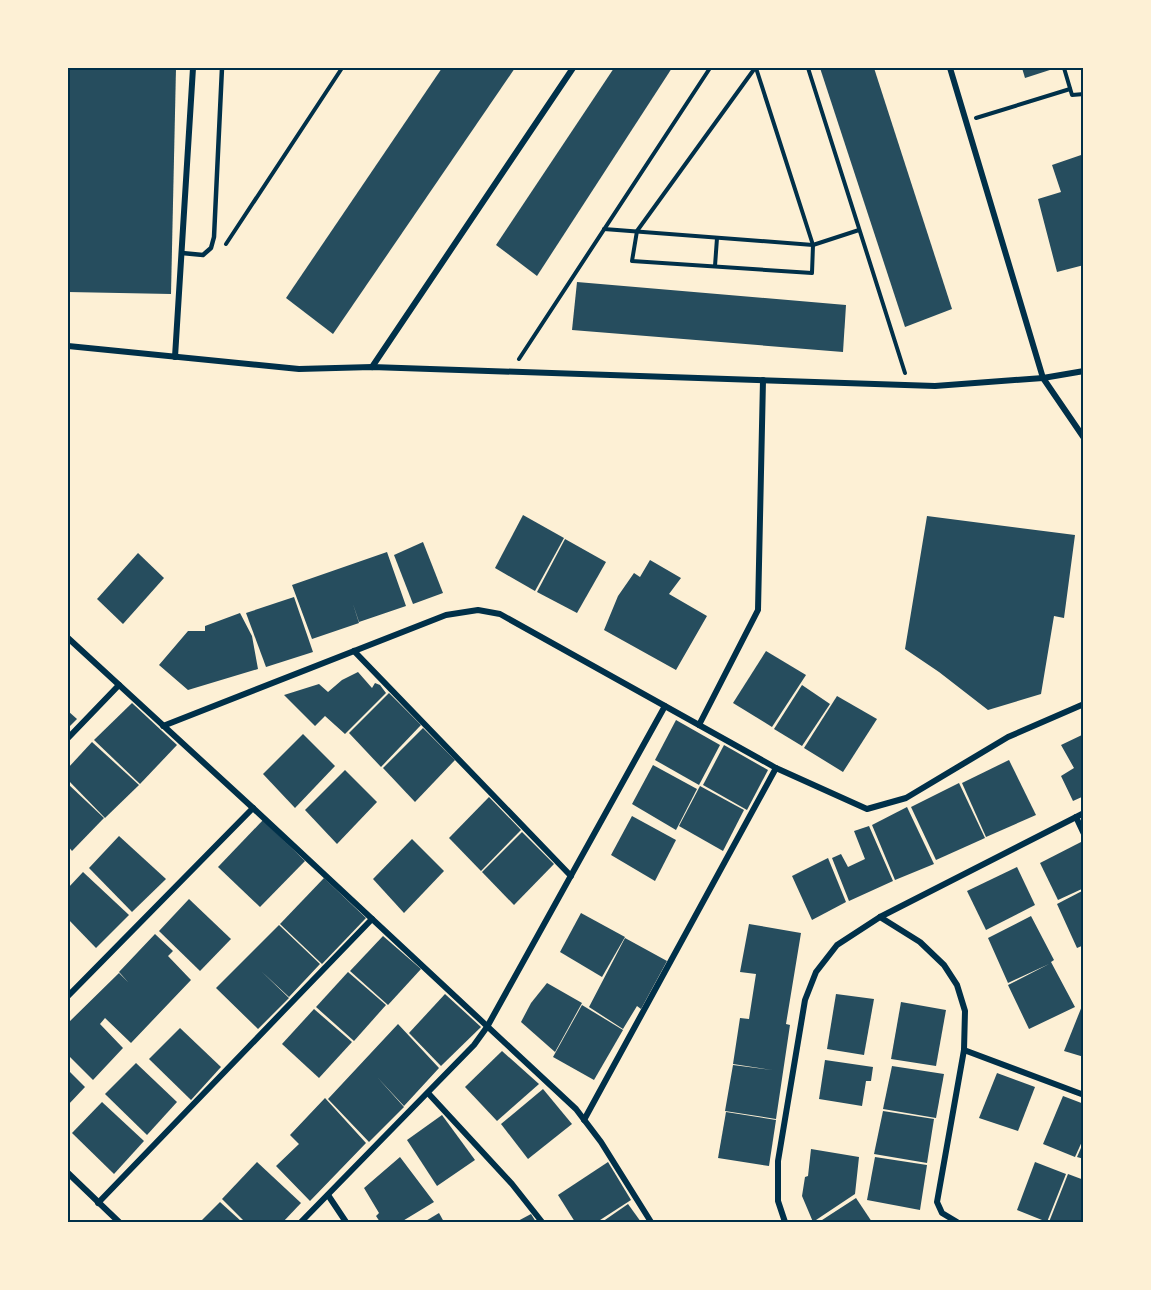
<svg xmlns="http://www.w3.org/2000/svg" width="1151" height="1290" viewBox="0 0 1151 1290" font-family="'Golos Text',sans-serif">
	<style>
		.building { fill: #264d5e }
		.lines { fill: none; stroke-linecap: round; stroke-linejoin: round }
		.path { stroke: #003049; stroke-width: 4 }
		.service { stroke: #003049; stroke-width: 4.5 }
		.minor { stroke: #003049; stroke-width: 6 }
		.neatline { fill: none; stroke: #003049; stroke-width: 2 }
	</style>
	<rect width="100%" height="100%" fill="#fdf0d5"/>
	<!-- building -->
	<g class="building">
		<path d="M68,68H176L171,294L68,292Z"/>
		<path d="M442,68H515L333,334L286,298Z"/>
		<path d="M614,68H672L537,276L496,245Z"/>
		<path d="M820,68H874L952,309L905,327Z"/>
		<path d="M1022,68H1056L1025,78Z"/>
		<path d="M1084,154V265L1057,272L1038,199L1061,192L1052,165Z"/>
		<path d="M577,282L846,305L843,352L572,330Z"/>
		<path d="M523,515L564,538L535,591L495,568Z"/>
		<path d="M927,516L1075,535L1064,618L1054,616L1041,694L988,710L939,672L905,649Z"/>
		<path d="M565,539L606,562L577,613L537,592Z"/>
		<path d="M423,542L443,593L413,604L394,555Z"/>
		<path d="M387,552L406,606L359,622L353,604L359,623L312,639L292,585Z"/>
		<path d="M138,553L164,578L123,624L97,599Z"/>
		<path d="M650,560L681,578L669,594L707,616L676,670L604,630L618,596L634,573L640,577Z"/>
		<path d="M294,597L313,652L266,667L246,613Z"/>
		<path d="M240,613L252,636L258,669L188,690L159,665L188,631H205V626Z"/>
		<path d="M766,651L806,675L772,727L733,703Z"/>
		<path d="M358,672L372,688L375,683L380,685L386,693L345,734L325,716L315,726L284,695L319,684L328,692L342,680Z"/>
		<path d="M802,685L830,704L802,746L774,729Z"/>
		<path d="M389,693L421,725L381,767L349,733Z"/>
		<path d="M837,696L877,719L843,772L804,748Z"/>
		<path d="M132,703L177,745L140,784L94,740Z"/>
		<path d="M68,711L77,719L68,728Z"/>
		<path d="M676,720L720,745L699,785L655,760Z"/>
		<path d="M423,728L455,760L415,802L383,768Z"/>
		<path d="M303,734L335,766L295,808L263,774Z"/>
		<path d="M1084,734V796L1073,801L1061,776L1074,768L1061,745Z"/>
		<path d="M92,742L139,785L105,818L68,780V768Z"/>
		<path d="M724,745L768,770L747,810L703,785Z"/>
		<path d="M1009,760L1036,815L986,837L962,783Z"/>
		<path d="M653,765L697,789L676,830L632,804Z"/>
		<path d="M345,770L377,802L337,844L305,810Z"/>
		<path d="M959,783L985,838L936,860L911,807Z"/>
		<path d="M68,784L104,818L72,851L68,846Z"/>
		<path d="M700,786L744,810L723,851L679,826Z"/>
		<path d="M489,797L521,830L481,871L449,838Z"/>
		<path d="M907,807L934,864L895,880L872,825Z"/>
		<path d="M632,816L676,840L655,881L611,855Z"/>
		<path d="M263,820L305,861L260,907L218,867Z"/>
		<path d="M869,826L893,881L849,901L832,858L841,854L848,867L865,859L854,831Z"/>
		<path d="M522,832L554,864L514,905L482,872Z"/>
		<path d="M119,836L166,879L132,912L89,868Z"/>
		<path d="M412,839L444,871L404,913L373,879Z"/>
		<path d="M1081,842L1084,848V888L1058,900L1040,863Z"/>
		<path d="M828,858L846,902L812,920L792,876Z"/>
		<path d="M1017,867L1035,905L986,930L967,891Z"/>
		<path d="M83,872L129,915L96,948L68,919V888Z"/>
		<path d="M324,878L366,918L322,964L280,924Z"/>
		<path d="M1084,890V945L1077,948L1057,904Z"/>
		<path d="M189,899L231,939L200,971L159,931Z"/>
		<path d="M581,913L625,937L602,977L560,952Z"/>
		<path d="M1031,916L1054,960L1051,962L1075,1007L1029,1029L1008,985L1049,964L1008,983L988,938Z"/>
		<path d="M749,924L801,933L786,1024L790,1025L776,1119L725,1111L733,1065L772,1070L733,1064L740,1018L749,1019L756,974L740,972Z"/>
		<path d="M279,925L320,964L289,997L261,971L289,998L258,1029L216,988Z"/>
		<path d="M155,934L173,951L168,956L191,980L131,1043L105,1018L100,1024L123,1048L93,1080L68,1055V1023L119,973L128,982L119,972Z"/>
		<path d="M383,936L421,969L388,1005L350,971Z"/>
		<path d="M625,938L667,961L641,1009L637,1006L623,1029L589,1007Z"/>
		<path d="M348,972L386,1005L354,1041L316,1007Z"/>
		<path d="M547,983L582,1003L555,1052L521,1022L531,1003Z"/>
		<path d="M445,994L481,1027L441,1066L409,1033Z"/>
		<path d="M836,994L874,999L864,1055L827,1049Z"/>
		<path d="M901,1002L946,1010L936,1066L891,1059Z"/>
		<path d="M582,1005L623,1030L594,1080L553,1057Z"/>
		<path d="M1082,1006L1084,1007V1057L1064,1051Z"/>
		<path d="M314,1009L352,1042L319,1078L282,1044Z"/>
		<path d="M398,1024L439,1068L404,1106L377,1077L404,1107L369,1142L328,1099Z"/>
		<path d="M180,1028L221,1067L191,1100L149,1059Z"/>
		<path d="M502,1051L539,1084L497,1121L465,1087Z"/>
		<path d="M825,1060L873,1067L871,1081H866L862,1106L819,1099Z"/>
		<path d="M136,1063L177,1102L147,1135L105,1094Z"/>
		<path d="M892,1066L944,1074L936,1118L883,1109Z"/>
		<path d="M68,1070L85,1087L68,1105Z"/>
		<path d="M997,1073L1035,1087L1018,1131L979,1118Z"/>
		<path d="M543,1089L572,1124L528,1159L501,1124Z"/>
		<path d="M1063,1096L1084,1104V1137L1075,1157L1043,1144Z"/>
		<path d="M325,1098L366,1143L310,1201L276,1166L299,1144L290,1135Z"/>
		<path d="M102,1102L144,1141L114,1174L72,1133Z"/>
		<path d="M883,1111L934,1119L927,1163L874,1154Z"/>
		<path d="M726,1112L776,1120L769,1166L718,1158Z"/>
		<path d="M442,1115L475,1160L437,1186L407,1140Z"/>
		<path d="M1084,1141V1159L1077,1157Z"/>
		<path d="M811,1149L859,1157L855,1194L813,1222L802,1196L805,1177L808,1176Z"/>
		<path d="M400,1157L434,1202L401,1222H380L376,1216L379,1213L364,1188Z"/>
		<path d="M875,1157L927,1165L920,1210L867,1200Z"/>
		<path d="M257,1162L301,1203L283,1222H245L222,1199Z"/>
		<path d="M608,1162L631,1200L597,1222H575L558,1195Z"/>
		<path d="M1035,1162L1066,1174L1047,1222L1017,1210Z"/>
		<path d="M1068,1174L1084,1180V1222H1049Z"/>
		<path d="M856,1198L872,1222H819Z"/>
		<path d="M220,1202L242,1222H200Z"/>
		<path d="M628,1204L641,1222H602Z"/>
		<path d="M439,1213L444,1222H424Z"/>
		<path d="M531,1214L536,1222H516Z"/>
	</g>
	<g class="lines">
		<!-- path -->
		<g class="path">
			<path d="M755,68L637,231L632,261L812,273L813,245L756,68"/>
			<path d="M808,68L905,373"/>
			<path d="M1064,68L1072,95L1084,94"/>
			<path d="M976,118L1070,89"/>
			<path d="M604,229L813,245L859,230"/>
			<path d="M226,244L342,68"/>
			<path d="M715,266L717,238"/>
			<path d="M519,359L710,68"/>
		</g>
		<!-- service -->
		<path class="service" d="M182,253L203,255L211,248L214,237L222,68"/>
		<!-- minor -->
		<g class="minor">
			<path d="M950,68L1043,378L1084,438"/>
			<path d="M68,346L299,369L372,367L935,386L1043,378L1084,371"/>
			<path d="M175,357L193,68"/>
			<path d="M372,367L573,68"/>
			<path d="M68,638L253,808L576,1109L601,1142L651,1222"/>
			<path d="M354,651L571,876"/>
			<path d="M699,725L758,610L763,380"/>
			<path d="M163,726L446,615L478,610L500,614L776,768L584,1120"/>
			<path d="M68,738L119,685"/>
			<path d="M776,768L867,809L906,798L1008,737L1084,704"/>
			<path d="M1076,817L1084,834"/>
			<path d="M880,917L920,942L944,965L957,985L965,1011L964,1050L937,1202L942,1213L957,1222"/>
			<path d="M68,996L253,808"/>
			<path d="M964,1050L1084,1095"/>
			<path d="M428,1093L512,1184L542,1222"/>
			<path d="M68,1173L119,1222"/>
			<path d="M328,1195L346,1222"/>
			<path d="M98,1203L372,919"/>
			<path d="M301,1222L474,1045L487,1027L665,706"/>
			<path d="M785,1222L778,1201V1161L805,1000L816,972L837,945L880,917L1084,813"/>
		</g>
	</g>
	<!-- border -->
	<rect width="1151" height="1290" fill="none" stroke="#fdf0d5" stroke-width="138"/>
	<rect x="69" y="69" width="1013" height="1152" class="neatline"/>
</svg>
